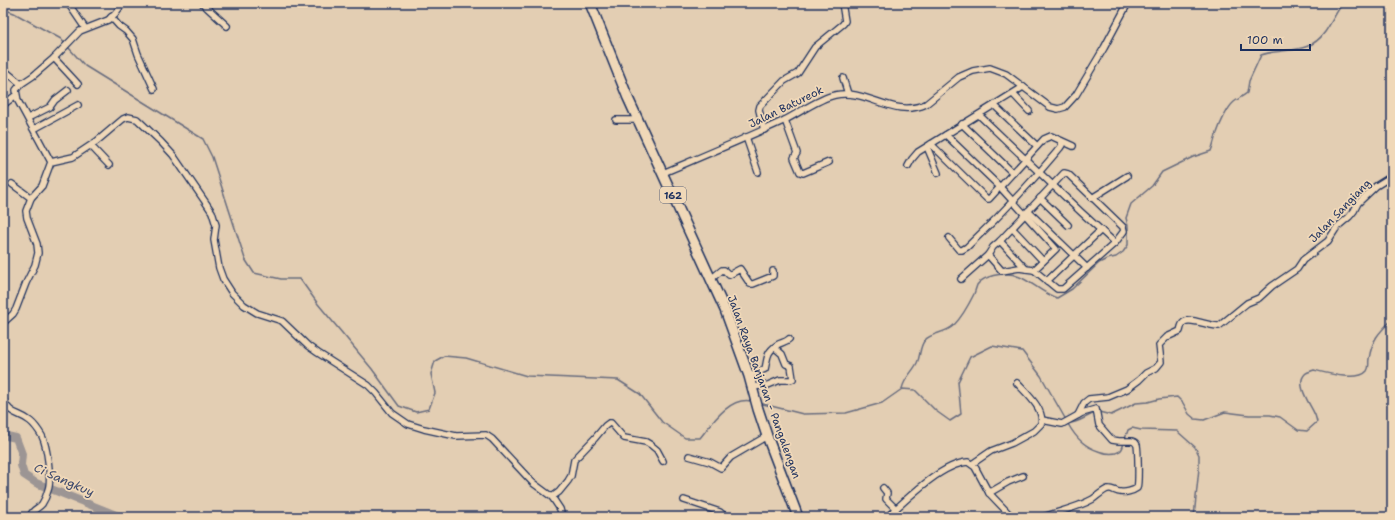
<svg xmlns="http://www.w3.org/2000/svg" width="1395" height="520" viewBox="0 0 1395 520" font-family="'Shantell Sans',sans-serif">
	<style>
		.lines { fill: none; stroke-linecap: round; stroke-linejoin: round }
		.stream { stroke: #686c7e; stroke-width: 1.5 }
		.river { stroke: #9c9594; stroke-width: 8 }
		.minor-casing { stroke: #1b2f5e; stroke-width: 8 }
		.primary-casing { stroke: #1b2f5e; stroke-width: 12 }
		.minor { stroke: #f0d8b8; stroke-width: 5.5 }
		.primary { stroke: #f0d8b8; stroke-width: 9 }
		.labels { text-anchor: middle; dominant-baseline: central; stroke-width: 3.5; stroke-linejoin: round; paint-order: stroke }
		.shield { fill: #f0d8b8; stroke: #5b6279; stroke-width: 1 }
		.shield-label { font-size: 10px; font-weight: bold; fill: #1b2f5e }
		.street-label { font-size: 11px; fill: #1b2f5e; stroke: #f0d8b8 }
		.water-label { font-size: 12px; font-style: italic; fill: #3b486c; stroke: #f0d8b8 }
	</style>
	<rect width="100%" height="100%" fill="#e3ceb3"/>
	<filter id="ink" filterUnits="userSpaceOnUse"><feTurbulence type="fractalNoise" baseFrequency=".025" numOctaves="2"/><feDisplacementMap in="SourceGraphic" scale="8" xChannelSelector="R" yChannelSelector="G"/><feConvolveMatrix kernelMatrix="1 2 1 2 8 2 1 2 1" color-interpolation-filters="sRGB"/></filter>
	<g filter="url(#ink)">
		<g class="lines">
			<!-- stream -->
			<g class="stream">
				<path d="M3,9L14,13L61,39L65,44"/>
				<path d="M68,47L85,66L203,139L212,157L245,259L254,273L281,279H300L318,304L372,369L399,406L416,412L429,409L435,393L431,374L435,361L444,356L466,358L527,376L618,380L640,394L662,422L685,438H700C712,423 729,397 751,401"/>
				<path d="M902,389C904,378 912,373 917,363C921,355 919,347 925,340C932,332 945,334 954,325C962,317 969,304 974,294C975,291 976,288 977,285C982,278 994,275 1002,274C1025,272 1037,292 1057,298L1072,289L1099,263L1107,259L1116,257L1123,252L1128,245V226L1126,218L1131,204L1152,186L1162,172L1193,157L1211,151C1214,144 1214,139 1217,133C1220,124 1227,108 1234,102C1238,99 1243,96 1247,93L1249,81L1261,55C1284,47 1308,56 1325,32C1332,22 1336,12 1343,3"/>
				<path d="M759,403L803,414L846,413L882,403L902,389L915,390L936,411L950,421L961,414L958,382L970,357L992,346L1022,351L1041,376L1066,420"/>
				<path d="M1099,412L1111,415L1136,403L1148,402L1159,399L1177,397L1183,403L1189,414L1195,419L1204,420L1225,412L1249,415H1270L1280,417L1298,430L1307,431L1317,422C1316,419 1316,416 1314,413C1310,404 1295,384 1305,374C1307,372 1311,371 1314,370C1326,373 1358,382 1367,371C1370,367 1368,363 1369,359C1372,340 1378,333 1392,320"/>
				<path d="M1068,423C1077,424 1086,416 1095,413"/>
				<path d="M1068,424C1072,431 1076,437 1082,442C1090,449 1110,458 1120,451C1123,449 1123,446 1124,442"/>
				<path d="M1125,439L1128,430L1132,428L1141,430L1177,431L1195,447L1199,455V468L1194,517"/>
			</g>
			<!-- river -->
			<path class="river" d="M3,436H7L16,438L22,454L21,465L24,475L36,483L121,517"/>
			<!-- minor casing -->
			<g class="minor-casing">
				<g id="minor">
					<path d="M68,3L85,28"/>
					<path d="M202,3L227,26"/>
					<path d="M111,17L119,26L126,31L133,39L138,54L154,89"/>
					<path d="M54,58L78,84"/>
					<path d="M3,69L21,84"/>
					<path d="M843,78L848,94"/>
					<path d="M1013,94L1029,111"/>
					<path d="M3,105L16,95"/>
					<path d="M995,106L1037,146"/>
					<path d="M979,115L1081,212L1115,243"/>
					<path d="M28,118L50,107L55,100L68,90"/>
					<path d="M616,120H638"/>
					<path d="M785,120L797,153L794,158L800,172L803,173L829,162"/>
					<path d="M962,124L1013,173"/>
					<path d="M34,129L78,105"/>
					<path d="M764,130L759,110L760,106L784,81L798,73L815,47L843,24L845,21L842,3"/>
					<path d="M946,135L1000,187L1056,249L1034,270"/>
					<path d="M746,137L758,172"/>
					<path d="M931,144L987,199H989L1044,139L1051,136L1073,146"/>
					<path d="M91,146L109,165"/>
					<path d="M927,147L938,173"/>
					<path d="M51,162L73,157L97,141L123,119L128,117L137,119L161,142L173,155L206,203L212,212L216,225L214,240L219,268L223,279L232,293L244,305L257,313L282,321L308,346L318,353L368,385L376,393L392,413L408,424L424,429L456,436L486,435L492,439L533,483L552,497L560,509L562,517"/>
					<path d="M908,166L912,159L918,152L1023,87"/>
					<path d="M663,173C703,156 744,139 783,121C798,114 819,98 835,95C867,88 893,119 926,104L959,77L973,71L990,68L1006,74L1050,107L1058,109L1065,107L1076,95L1104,48L1128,3"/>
					<path d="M1064,173L1068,174L1123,227L1124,231L1115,243L1063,289H1057L1034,270L1026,269L1000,241Z"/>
					<path d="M12,184L31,198"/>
					<path d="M1040,198L1068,225"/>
					<path d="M1092,198L1127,176"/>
					<path d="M1028,211L1087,268"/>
					<path d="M1012,228L1043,261"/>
					<path d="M949,238L959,250H962L967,247C1000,216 1031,183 1060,148L1062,145L1061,141"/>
					<path d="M988,255L1002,271L1019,268L1026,269"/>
					<path d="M711,279L722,270H724L729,275L740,269L750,284H753L773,276V271"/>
					<path d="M961,279L988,255L993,247L1000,241"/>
					<path d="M1047,281L1101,230"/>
					<path d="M3,323L13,314L16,309L26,283L35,265L38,253L37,244L27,218L26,211L31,198L42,186L51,162L18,101L16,90L21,84L33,76L54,58L80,31L108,20L115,14L123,3"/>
					<path d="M749,376L765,369C768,357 766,353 777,345C781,342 785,343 789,339"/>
					<path d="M752,387L768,385L780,380H790L793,379L791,366L786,364L782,354L775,348"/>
					<path d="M3,399C10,416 19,412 30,421C35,425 39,431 42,436C47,446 52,480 48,490C47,494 44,501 42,504C37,510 33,508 30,517"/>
					<path d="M1078,415L1084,403L1089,399L1108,397L1127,389L1139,380L1146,373L1156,368L1161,362L1159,345L1167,337L1180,331C1181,328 1181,324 1184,322C1191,317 1210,327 1219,326L1247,303L1259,298L1272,286L1297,269L1303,260L1328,241L1337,227L1349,217L1354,211L1358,203L1376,186L1392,176"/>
					<path d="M1042,420L1062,424L1082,413L1096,409L1099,425L1112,440L1119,441H1132C1135,442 1135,442 1137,445C1138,450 1139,483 1137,488C1133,491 1125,493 1120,492C1116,492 1112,488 1108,489C1105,489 1096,497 1093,499C1077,508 1060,511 1043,517"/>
					<path d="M689,456L710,462L721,468L731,457L767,436"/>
					<path d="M972,464L991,451L1012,443L1034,431L1041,424C1045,409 1026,393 1017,383"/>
					<path d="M883,488L887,493L886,499L896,509"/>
					<path d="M989,493L1008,482L1023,476"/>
					<path d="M552,497L559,492L568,481L571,476L574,460L595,438L605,426L609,423H611L624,438L646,442L651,445L657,450L663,461"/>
					<path d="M684,500L720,512L726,517"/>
					<path d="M887,517C907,499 941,464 968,462L975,467L989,493L1012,517"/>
				</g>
			</g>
			<!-- primary casing -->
			<g class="primary-casing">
				<path id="primary" d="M590,3L628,98L725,310L749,376L758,409L767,436L798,517"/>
			</g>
			<!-- minor -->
			<use href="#minor" class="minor"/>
			<!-- primary -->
			<use href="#primary" class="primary"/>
		</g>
	</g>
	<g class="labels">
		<!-- shield labels -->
		<rect class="shield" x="660" y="187" width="26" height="16" rx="3"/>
		<g class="shield-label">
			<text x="673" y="195">162</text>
		</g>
		<!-- street labels -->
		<g class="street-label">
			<text transform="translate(786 107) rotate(-26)">Jalan Batureok</text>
			<text transform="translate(1340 211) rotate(-46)">Jalan Sangiang</text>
			<text transform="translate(764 387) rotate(70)">Jalan Raya Banjaran - Pangalengan</text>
		</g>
		<!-- water labels -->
		<g class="water-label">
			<text transform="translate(64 480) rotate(24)">Ci Sangkuy</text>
		</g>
	</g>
	<!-- margin -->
	<rect width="1395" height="520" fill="none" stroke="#f0d8b8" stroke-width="16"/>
	<rect x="8" y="8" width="1379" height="504" fill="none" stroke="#1b2f5e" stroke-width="1.5" filter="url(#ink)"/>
	<!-- scale -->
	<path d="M1241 44v6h69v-6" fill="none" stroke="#1b2f5e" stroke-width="2"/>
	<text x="1247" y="44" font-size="12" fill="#1b2f5e" stroke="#f0d8b8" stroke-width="3" paint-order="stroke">100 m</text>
</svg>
